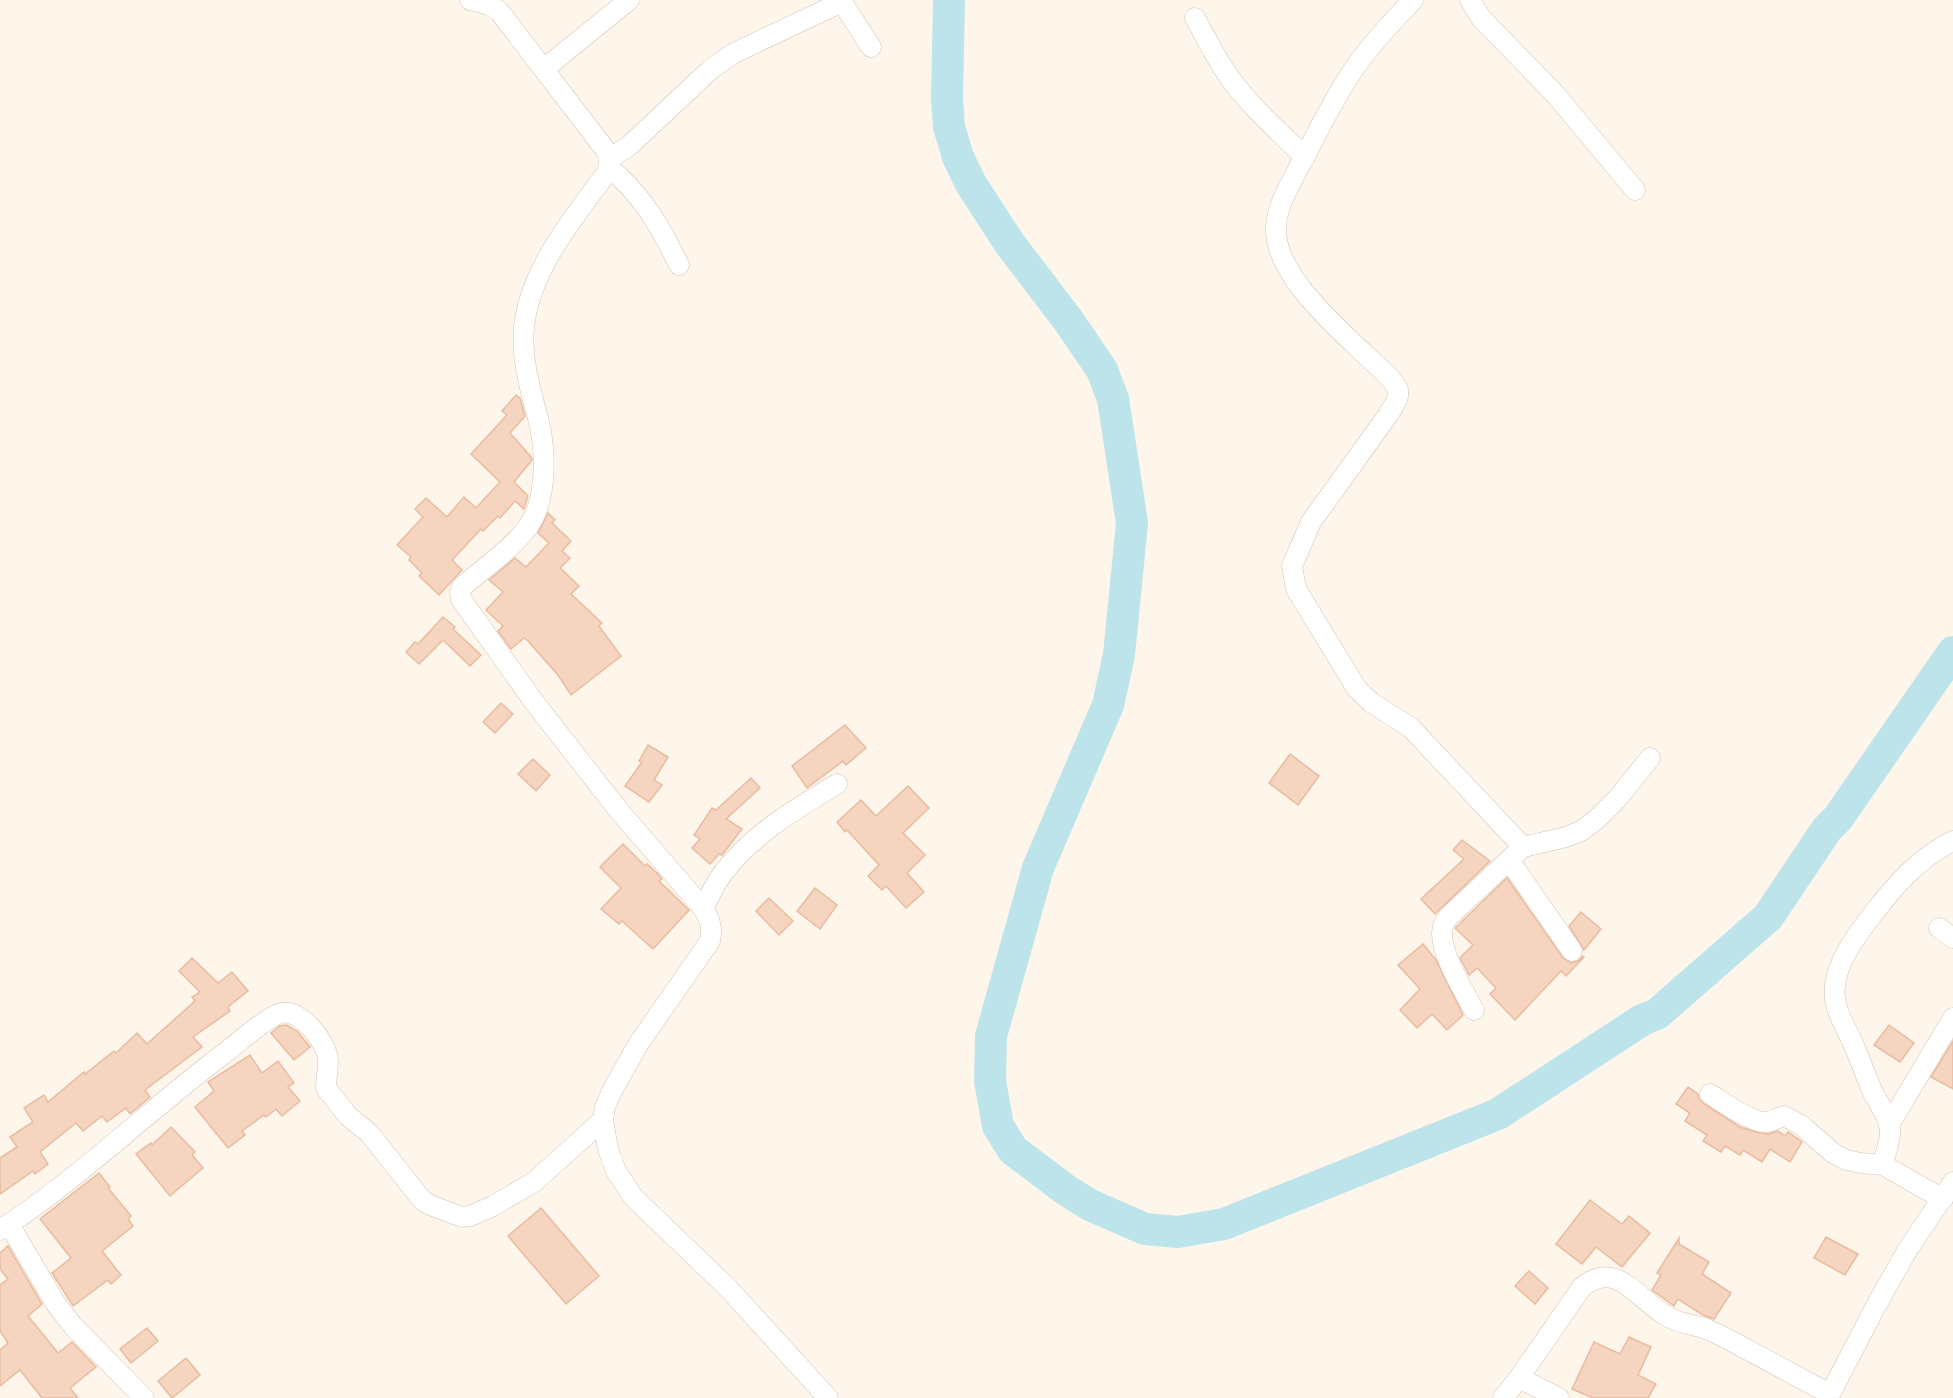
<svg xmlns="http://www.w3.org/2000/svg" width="1953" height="1398" viewBox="0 0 1953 1398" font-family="Roboto,sans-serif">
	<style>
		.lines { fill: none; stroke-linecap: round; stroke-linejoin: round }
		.river { stroke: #bde4ea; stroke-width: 32 }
		.building { fill: #f5d5c0; stroke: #e9bb9f; stroke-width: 1.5 }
		.street-casing { stroke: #d4c0b1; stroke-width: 21 }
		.street { stroke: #fff; stroke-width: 20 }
	</style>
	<rect width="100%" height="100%" fill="#fef6eb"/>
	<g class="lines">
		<!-- river -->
		<path class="river" d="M949,0L947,99L949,127L958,157L971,184L1010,244L1068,320L1102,370L1113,399L1132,523L1119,655L1108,705L1038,868L991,1036L990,1081L998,1126L1013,1150L1066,1190L1090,1205L1145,1229L1178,1232L1224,1224L1498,1114L1642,1020L1657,1014L1768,917L1827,829L1838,818L1953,652"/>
	</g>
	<!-- building -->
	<g class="building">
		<path d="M516,395L520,398L525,416L510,433L531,457L532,460L514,482L528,496L524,509L515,501L500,518L498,516L483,531L481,529L452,560L462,570L439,595L419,576L422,573L409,560L411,557L397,545L423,517L415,509L426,498L447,517L464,497L476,508L500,482L471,454L507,415L502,411Z"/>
		<path d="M548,513L555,520L552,523L571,541L562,551L570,558L560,568L579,586L571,594L602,623L599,626L621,656L571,695L558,675L527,640L524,638L511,649L498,631L503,626L486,610L503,592L489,580L515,558L526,567L549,543L538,533Z"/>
		<path d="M443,617L455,627L453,629L481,655L470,666L443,640L419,664L406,652L415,642L418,644Z"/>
		<path d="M501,703L513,714L495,733L483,722Z"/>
		<path d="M845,725L866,748L846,765L843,761L807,788L792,766Z"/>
		<path d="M648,745L668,757L654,780L662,785L649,802L625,786L642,762L639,761Z"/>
		<path d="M1290,754L1319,776L1298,805L1269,783Z"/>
		<path d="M533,759L550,775L536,791L518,774Z"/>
		<path d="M751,778L760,788L726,819L742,829L722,855L719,854L710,864L692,848L700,839L694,835L712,808L716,810Z"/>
		<path d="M908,786L929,808L903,833L925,855L907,873L924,892L906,908L886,886L882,890L868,876L879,865L847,830L845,832L837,822L861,800L876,816Z"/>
		<path d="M1462,840L1490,861L1435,914L1421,899L1464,859L1453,850Z"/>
		<path d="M623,844L645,866L647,864L657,873L662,879L659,881L689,910L653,949L622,921L619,924L601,909L621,888L600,867Z"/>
		<path d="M1507,878L1563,958L1572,963L1578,961L1583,956L1584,957L1566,976L1561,971L1515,1020L1490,994L1496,988L1477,968L1469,975L1460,958L1473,945L1455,928Z"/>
		<path d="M815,888L837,905L820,929L797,911Z"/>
		<path d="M769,898L793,921L779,935L756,911Z"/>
		<path d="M1581,912L1601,929L1584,950L1569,926Z"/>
		<path d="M1423,944L1436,960L1463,1015L1447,1030L1432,1014L1417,1028L1400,1010L1420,989L1398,965Z"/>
		<path d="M192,958L218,983L232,972L248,991L228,1007L230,1011L193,1037L202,1047L145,1090L150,1097L130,1114L126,1108L107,1122L102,1116L83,1131L76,1123L40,1152L48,1164L35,1174L33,1171L0,1194V1158L17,1147L10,1137L33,1122L24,1108L44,1095L48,1102L84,1072L85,1074L114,1051L116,1053L137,1033L147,1044L195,1001L192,997L200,992L179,971Z"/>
		<path d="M286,1025L297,1031L310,1047L294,1060L271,1033L280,1026Z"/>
		<path d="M1889,1025L1914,1043L1900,1062L1874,1045Z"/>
		<path d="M1953,1041V1089L1931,1077Z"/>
		<path d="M250,1055L262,1073L278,1061L294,1083L288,1087L300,1101L282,1116L276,1109L266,1117L264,1115L242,1131L245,1135L228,1148L195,1107L214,1091L208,1082Z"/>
		<path d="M1688,1087L1698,1094L1699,1099L1704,1104L1740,1127L1759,1133L1769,1134L1778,1131L1785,1136L1788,1132L1802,1142L1790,1162L1770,1149L1762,1162L1743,1150L1740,1155L1725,1146L1721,1152L1703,1141L1707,1135L1685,1121L1690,1113L1676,1104Z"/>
		<path d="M171,1127L195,1152L192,1155L203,1168L170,1196L136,1154L151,1143L152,1145Z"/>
		<path d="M99,1173L110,1187L108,1188L131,1216L128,1219L133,1226L102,1251L121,1275L111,1284L108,1280L73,1306L52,1273L71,1258L40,1219Z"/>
		<path d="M1590,1200L1622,1224L1629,1216L1650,1233L1622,1267L1596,1247L1582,1264L1556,1244Z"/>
		<path d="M541,1208L599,1276L566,1304L508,1236Z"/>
		<path d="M1826,1237L1858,1254L1845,1275L1814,1258Z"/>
		<path d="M1679,1238V1244L1709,1262L1702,1274L1731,1293L1714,1319L1703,1315L1678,1299L1674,1306L1652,1290L1661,1275L1657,1273Z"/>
		<path d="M8,1246L42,1304L28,1316L58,1353L72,1342L96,1367L70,1388L78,1398H42L20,1370L0,1386V1350L8,1343L0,1331V1285L8,1279L0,1269V1253Z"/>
		<path d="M1529,1271L1548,1288L1535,1304L1515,1286Z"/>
		<path d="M147,1328L158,1341L131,1363L120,1349Z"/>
		<path d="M1629,1337L1651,1347L1638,1375L1656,1384L1648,1398H1593L1572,1389L1594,1342L1620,1354Z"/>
		<path d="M186,1358L200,1375L172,1398L158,1381Z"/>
	</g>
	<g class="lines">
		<!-- street casing -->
		<g class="street-casing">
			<g id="street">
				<path d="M470,0L487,4L499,11L607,152C610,161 610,167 605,175C572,220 530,270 524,327C521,357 530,389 538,418C546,449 548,501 527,528C513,548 481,570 462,587L460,592L461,599L534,702L620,812L703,908C710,920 713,928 710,941L639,1043L613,1089L605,1107L603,1120L608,1149L616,1171L634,1198L728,1288L828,1398"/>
				<path d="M1413,0C1393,21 1373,42 1356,66C1335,95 1320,129 1302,161C1292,182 1276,205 1276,229C1275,276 1340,330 1371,360C1379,368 1394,379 1398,390C1400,399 1392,408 1388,415L1311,522L1292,566L1296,589L1357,689L1372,703L1411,728L1523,847"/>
				<path d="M1470,0L1481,18L1555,94L1635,190"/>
				<path d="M1195,18C1205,36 1214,54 1225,71C1247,104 1277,130 1305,157"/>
				<path d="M544,69L629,0"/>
				<path d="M610,159L630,145L711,69L734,53L842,2L871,47"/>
				<path d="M609,168C642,194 661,228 679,265"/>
				<path d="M1509,860L1572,951"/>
				<path d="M703,908C710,896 715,883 724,872C753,834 797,808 837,784"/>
				<path d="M1939,928L1953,938"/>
				<path d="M1474,1010C1463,989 1442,957 1442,933C1442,926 1445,921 1449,916L1523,847L1566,837L1581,831L1597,819L1617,799L1650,758"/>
				<path d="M1710,1094C1723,1102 1751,1123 1766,1122C1772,1122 1778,1117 1784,1116L1801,1125L1833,1153L1846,1160L1861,1163L1883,1165L1943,1199"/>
				<path d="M1889,1125L1953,1018"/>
				<path d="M1883,1165C1885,1154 1891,1140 1890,1129C1889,1115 1876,1101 1871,1088C1865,1074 1860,1059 1854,1046C1849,1033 1841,1021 1837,1008C1826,975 1854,938 1873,914C1895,885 1920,857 1953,841"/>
				<path d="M9,1224L56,1304L73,1326L144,1398"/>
				<path d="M0,1230C80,1178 149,1110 226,1052C239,1042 267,1017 281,1013C300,1008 328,1043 328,1061C328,1070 326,1079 326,1088L348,1116L369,1133L377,1143L422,1200L430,1205L462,1217L470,1216L493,1206L534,1182L603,1120"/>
				<path d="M1519,1378L1559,1398"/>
				<path d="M1503,1398L1519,1378L1582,1287C1617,1259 1636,1298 1665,1315C1675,1322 1685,1323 1696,1326C1703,1327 1711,1331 1718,1334L1830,1394"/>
				<path d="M1828,1398L1877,1304L1908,1249L1953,1182"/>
			</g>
		</g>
		<!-- street -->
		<use href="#street" class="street"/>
	</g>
</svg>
